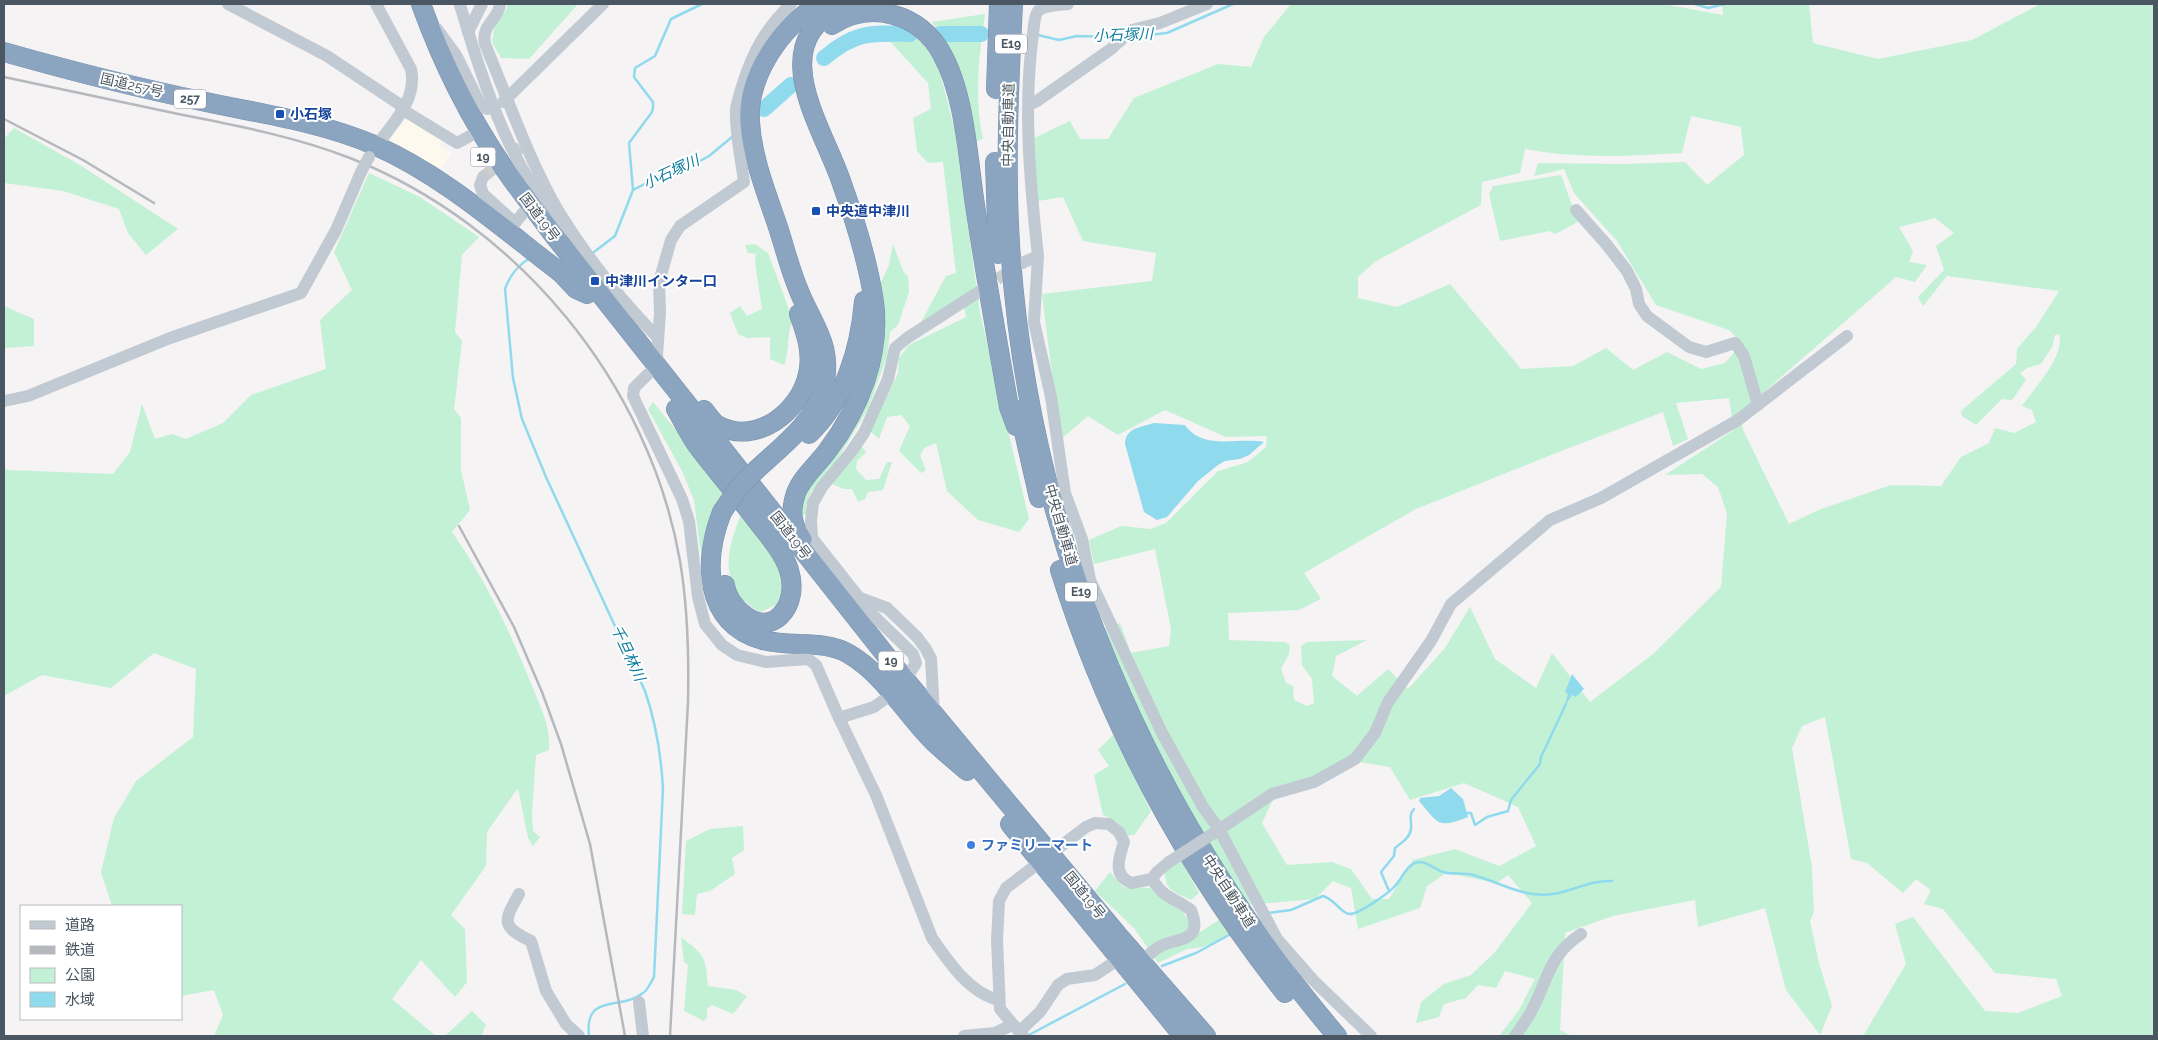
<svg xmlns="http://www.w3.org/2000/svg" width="2158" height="1040" viewBox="0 0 2158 1040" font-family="Raleway,'Noto Sans JP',sans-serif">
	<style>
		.commercial { fill: #fdf9ef }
		.green { fill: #c3f1d5; fill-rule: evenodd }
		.water { fill: #90daee }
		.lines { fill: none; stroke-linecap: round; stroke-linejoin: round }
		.stream { stroke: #90daee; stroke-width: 2.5 }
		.river { stroke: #90daee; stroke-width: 16 }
		.minor-tunnel { stroke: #caccce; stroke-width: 12; stroke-dasharray: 12 6; stroke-linecap: butt }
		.highway-casing { stroke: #7690ad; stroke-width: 20 }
		.minor { stroke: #c1cad2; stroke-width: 12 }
		.highway { stroke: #8ba5c1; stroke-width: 19 }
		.rail { stroke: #b5b8bd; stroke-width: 2.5 }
		.highway-bridge-casing { stroke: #7690ad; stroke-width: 20; stroke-linecap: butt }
		.minor-bridge { stroke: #c1cad2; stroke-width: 12 }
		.highway-bridge { stroke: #8ba5c1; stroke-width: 19 }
		.transit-dot { fill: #1a4fb4; stroke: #fff; stroke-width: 2 }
		.shop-dot { fill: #3f7fe0; stroke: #fff; stroke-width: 2 }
		.labels { text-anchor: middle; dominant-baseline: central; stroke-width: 4; stroke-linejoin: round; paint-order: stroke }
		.shield { fill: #fff; stroke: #808990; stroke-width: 1 }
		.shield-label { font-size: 12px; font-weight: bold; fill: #4a5661 }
		.street-label { font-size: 14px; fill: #4a5661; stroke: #fff }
		.transit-label { font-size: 14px; font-weight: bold; fill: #164399; stroke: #fff; text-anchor: start }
		.shop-label { font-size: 14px; font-weight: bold; fill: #366cbe; stroke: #fff; text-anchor: start }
		.water-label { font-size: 15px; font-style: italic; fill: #0c7c9b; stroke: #fff }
	</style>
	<rect width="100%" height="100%" fill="#f5f3f3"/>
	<!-- commercial -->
	<path class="commercial" d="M407,117L442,139L439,146L451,153L440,170L393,144L391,139Z"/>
	<!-- green -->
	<g class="green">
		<path d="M508,4H578L529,59L501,58L492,42L495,24L506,10Z"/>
		<path d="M1291,4H1663L1723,15L1722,4H1809L1813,43L1878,59L1972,40L2040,4H2154V1036H1863L1906,964L1895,924L1913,917L1985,1011L2018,1013L2062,996L2056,979L1995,973L1943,909L1924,904L1931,890L1916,879L1903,893L1867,863L1851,859L1825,717L1802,726L1792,748L1812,867L1814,912L1810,921L1819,963L1832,1006L1820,1035L1786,990L1765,908L1698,927L1695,900L1613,916L1565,933L1560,1030L1572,1036H1499L1519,1010L1535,979L1505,971L1496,988L1478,985L1466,998L1444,1004L1439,1017L1416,1023L1421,1002L1444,984L1471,975L1495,952L1532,903L1508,875L1497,883L1446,873L1427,886L1420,908L1358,929L1351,888L1333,881L1315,899L1247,905L1194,821L1150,739L1104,628L1120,623L1131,653L1169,646L1171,629L1155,549L1094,564L1089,540L1121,526L1151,529L1166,523L1218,471L1248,462L1266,447L1267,436L1226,437L1165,410L1118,435L1088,416L1060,440L1042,294L1152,281L1156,253L1083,241L1063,197L1038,201L1032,139L1070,121L1080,139H1108L1134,98L1218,64L1251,67L1264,37ZM1691,116L1741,127L1744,155L1707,185L1685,162L1625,164L1538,163L1534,176L1564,169L1574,193L1617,241L1656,305L1729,330L1742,343L1725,363L1701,369L1667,352L1633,370L1606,348L1573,366L1521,369L1450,284L1397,307L1358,298V277L1376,261L1481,205L1482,182L1520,173L1525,149C1577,159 1630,156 1682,153ZM1935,218L1954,233L1936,246L1944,270L1918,297L1923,306L1947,276L2059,291L2036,327L2017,349L2016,364L1961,411L1962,416L1976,425L2002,399L2012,400L2026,380L2020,373L2027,368L2041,364L2052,347L2055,335L2059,334C2065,357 2035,387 2022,406L2032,410L2036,422L2014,433L1995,428L1989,443L1961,457L1941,486L1891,485L1821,509L1789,524L1743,430L1740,413L1896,277L1915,282L1927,265L1909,262L1913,251L1899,227ZM1729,398L1734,430L1665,475L1702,474L1718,487L1727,514L1721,587L1653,654L1590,702L1552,653L1536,688L1495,659L1470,607L1445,648L1408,689L1388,669L1357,696L1332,676L1336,656L1367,640L1307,642L1301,646L1302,665L1312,679L1314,703L1307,706L1294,700L1293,686L1286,683L1281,669L1289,654L1290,645L1284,642L1229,640L1228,613L1299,610L1321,599L1304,573L1416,509L1556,453L1663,412L1673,446L1688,439L1676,403ZM1346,760L1390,767L1410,800L1464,783L1518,807L1536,846L1499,866L1455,849L1413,860L1389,899H1372L1351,869L1332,862L1287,865L1262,823L1277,790L1313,779Z"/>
		<path d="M985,14C979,55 974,98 983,139L975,142L949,50L932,22Z"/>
		<path d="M887,38L919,39L938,65L955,131L980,313L1029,519L1019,532L978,520L947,491L936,443L924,448L920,456L926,470L921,473L899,451L910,426L901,415L887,417L879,439L870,431L898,373L899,358L909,345L966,317L962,297L920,324L946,276L956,273L943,162L928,163L917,151L913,118L931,109L928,83Z"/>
		<path d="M14,128L80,165L178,229L146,255L128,233L119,209L63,191L4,183V139Z"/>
		<path d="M369,173L420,197L479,237L462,255L455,332L462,341L454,409L461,418V470L470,510L452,532C486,580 511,634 533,688C541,710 551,726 549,750L536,755L532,812L533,831L540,837L533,846L528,838L518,788L487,832L486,866L451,915L465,929L467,982L455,997L421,960L392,999L436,1036H214L223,1015L214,990L181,996V906H112L101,872L114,818L136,781L193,737L196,669L154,653L111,688L42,675L4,696V467L7,470L113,474L130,452L142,404L155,439L172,434L186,439L223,423L251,395L326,369L320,320L352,290L334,252Z"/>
		<path d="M1561,175L1578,222L1555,234L1550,231L1500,241L1489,194L1493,186Z"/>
		<path d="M755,244L768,253L793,320C786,335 790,350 784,365L770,359V337L747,338L738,334L730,313L740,306L747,316L762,309L755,262L756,254L748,253L745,245Z"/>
		<path d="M893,244L904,273L908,276L909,292L898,325L890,332L887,356L868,409L837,460L811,492L806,506V515H800L802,497L846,430L880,285L889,265Z"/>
		<path d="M4,306L34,319V346L4,348Z"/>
		<path d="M653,402L724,489L713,515L702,563L694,500L682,471L648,409Z"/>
		<path d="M860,444L866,452L857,461L856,469L866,480L879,479L887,462H892L883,490L868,492L865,499L858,502L852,489H844L832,484Z"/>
		<path d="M742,513L781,568L783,590L776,605L760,612C718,589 725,550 742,513Z"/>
		<path d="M1113,735L1151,811L1135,834L1128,836L1118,822L1103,815L1094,775L1109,766L1098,750Z"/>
		<path d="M743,826L744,850L732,858L735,874L710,891L697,894L695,915L682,914L686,841L710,829Z"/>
		<path d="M1182,862L1199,893L1191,900C1175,892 1164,891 1165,871L1173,864Z"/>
		<path d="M1110,872L1123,887L1149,888L1183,912L1197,934L1219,920L1229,935L1203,947L1187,949L1158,963L1134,928L1095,891Z"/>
		<path d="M681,937C706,957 705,955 708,986L736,990L747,996L733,1014L712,1005L707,1009V1017L704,1021L684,1011L688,965L684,962Z"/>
		<path d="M472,1011L486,1025L481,1036H445Z"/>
	</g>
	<!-- water -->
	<g class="water">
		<path d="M1154,423L1185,425C1203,451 1238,437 1264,442L1249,455L1240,459L1225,461L1218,465L1198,481L1167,517L1157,520L1144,512L1125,444C1125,428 1141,427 1154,423Z"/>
		<path d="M1572,674L1584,689L1576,697L1572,695L1566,704H1565L1568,694L1565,692Z"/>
		<path d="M1451,788L1463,799L1468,817C1437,829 1439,824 1419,801L1420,798L1439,796Z"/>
	</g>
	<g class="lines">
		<!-- stream -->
		<g class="stream">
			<path d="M1695,4L1708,8L1725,4"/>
			<path d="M1038,35L1059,40L1077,36L1118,37"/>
			<path d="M1131,37L1167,33L1233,4"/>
			<path d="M633,190L664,174L689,167L709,156L732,137"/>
			<path d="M594,252L615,236L633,190L629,143L652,112L653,107V102L634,77L635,68L655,56L671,19L702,4"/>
			<path d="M530,258C517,266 510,275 505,289L513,378L522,419L546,477L645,691C656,723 661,754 663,788L654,977C651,982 648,990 643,993C621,1011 584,992 589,1036"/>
			<path d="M1465,813H1471L1475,825L1487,817L1508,811L1511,800L1540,764L1541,757L1566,704"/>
			<path d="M1389,891L1381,872L1394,856L1395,848C1401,843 1410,838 1411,829C1412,820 1408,816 1414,809"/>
			<path d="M1268,913L1291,910L1323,896C1335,899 1341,914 1350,914C1359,914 1389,893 1395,886C1402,879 1405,867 1415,863C1424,859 1434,869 1443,872C1453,875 1463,872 1473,875C1492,880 1508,889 1527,893C1562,901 1580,880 1612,881"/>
			<path d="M1162,966L1196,953L1229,935"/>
			<path d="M1027,1036L1125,984"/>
		</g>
		<!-- river -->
		<g class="river">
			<path d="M941,34H981"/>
			<path d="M824,58C856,31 871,33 910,34"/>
			<path d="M764,109L791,85"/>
		</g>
		<!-- minor-tunnel -->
		<g class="minor-tunnel">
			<path d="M483,177L521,147"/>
			<path d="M982,289L1018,266"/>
		</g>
		<!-- highway casing -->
		<g class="highway-casing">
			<g id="highway">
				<path d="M421,4C442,62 469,117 504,168C519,190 536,211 552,233L903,677L1117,934L1206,1036"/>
				<path d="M1013,4C1009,84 1005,164 1010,244C1028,537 1148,814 1337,1036"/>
				<path d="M832,25C870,0 920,13 942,54C965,95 968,159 975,205C985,273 997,340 1009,407L1016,426"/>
				<path d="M4,52C71,71 138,88 206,102C262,114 321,122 374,145C443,175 502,228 561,273L576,289L587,294"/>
				<path d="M996,89L999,4"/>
				<path d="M995,162L998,254"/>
				<path d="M676,409C683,421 689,434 697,445C715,469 735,492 754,517C766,533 783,551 789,570C794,586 792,604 780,616C759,636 728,607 725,585"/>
				<path d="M704,410C708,415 713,423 719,426C757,445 800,412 808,374C813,353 806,333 799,314"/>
				<path d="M1019,410L1039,498"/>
				<path d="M809,434C845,400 860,349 864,301"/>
				<path d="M753,473C778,449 814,424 823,389C835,345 811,324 797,286C789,266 784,245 777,224C766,192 752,157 750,122C747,76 781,26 820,4"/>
				<path d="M722,512C703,560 703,624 763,640C791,648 823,639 849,654C883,674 903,710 930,738C941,750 955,760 967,771"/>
				<path d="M802,539C791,524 790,510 796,493C802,477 818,464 828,450C859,409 881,355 874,302C868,261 855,220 841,181C821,123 762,42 846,4"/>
				<path d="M1060,570C1109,726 1184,865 1285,993"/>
				<path d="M1010,824L1183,1036"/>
			</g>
		</g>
		<!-- minor -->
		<g class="minor">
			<path d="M228,4L327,56L399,104L403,110L457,143L470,136"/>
			<path d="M500,4C498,21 481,24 485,44C508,99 529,161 559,212C586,256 622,301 658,338"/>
			<path d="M460,5C473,48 486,91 504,132C519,167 541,201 562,232"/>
			<path d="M437,29L456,55L481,106L487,109"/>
			<path d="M468,32L482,4"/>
			<path d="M503,102L603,4"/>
			<path d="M1029,105L1037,101L1111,49L1132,30L1160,23L1207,4"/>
			<path d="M373,151C390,125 418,102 411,69L376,4"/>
			<path d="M483,177L480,185L483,194L515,223L509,233"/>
			<path d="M1576,210L1607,245L1627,271L1636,289L1639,304L1647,316L1689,347L1706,352L1735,343L1744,356L1758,405"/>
			<path d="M515,223L523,213"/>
			<path d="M1038,256L1034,322L1051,397L1065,493L1082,539L1090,580L1162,733L1203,807L1219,829L1277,939L1313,980L1371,1036"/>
			<path d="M1022,263L1038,256C1030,183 1023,107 1033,34C1034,27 1034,16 1038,11C1044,5 1060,5 1068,4"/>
			<path d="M659,367L657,355L660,313L659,282L671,240L680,226L744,182C741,158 735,133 736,109C737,102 740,94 742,86C753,52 765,29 791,4"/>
			<path d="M648,374L634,388L633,396L682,499L689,521L698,597L705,624L722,645L737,655L766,662L808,659L816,665L839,718L876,795L932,938C948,961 969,993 999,1000"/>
			<path d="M4,401L28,396L170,338L301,293L336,230L361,172"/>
			<path d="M860,598L887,608L917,637L926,649L931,659L934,714"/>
			<path d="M911,671L916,663L913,654L872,614L812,538L811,521L813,503L822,487L851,452L864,433L888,379L895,348L907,338L980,291"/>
			<path d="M839,718L874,707L885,699"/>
			<path d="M1214,833L1272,794L1314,782L1355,759L1375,733L1388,702L1431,641L1451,604L1550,520L1601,498L1738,420L1847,336"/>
			<path d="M519,894C504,921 500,926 531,941L546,991L566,1024L579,1036"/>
			<path d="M1142,962C1148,956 1154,948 1163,945C1182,937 1203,941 1191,910C1174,897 1165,900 1152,879L1157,872L1169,862"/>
			<path d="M639,1002L643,1036"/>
			<path d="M1019,1032L1040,1012L1058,985L1067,979L1095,975L1119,959"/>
			<path d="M964,1036L995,1033L1012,1025"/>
			<path d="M1023,1036L1000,1009L997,940L999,901L1006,888L1086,827L1095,823L1109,824L1119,832L1124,842C1119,858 1112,876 1132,883L1152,879"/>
			<path d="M1515,1036C1521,1028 1527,1019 1532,1010C1549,978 1548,956 1581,934"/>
		</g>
		<!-- highway -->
		<use href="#highway" class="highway"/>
		<!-- rail -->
		<g class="rail">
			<path d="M4,77C63,90 123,102 183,115C239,126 296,137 350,158C518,224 649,383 680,561C688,608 689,654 688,702L670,1036"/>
			<path d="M4,119L83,160L154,203"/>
			<path d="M459,526L514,627L542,692L561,744L590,844L625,1036"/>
		</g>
		<!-- highway-bridge casing -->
		<g class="highway-bridge-casing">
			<path id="highway-bridge" d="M722,512L740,486L753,473"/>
		</g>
		<!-- minor-bridge -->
		<g class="minor-bridge">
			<path d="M361,172L369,157"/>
			<path d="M1169,862L1214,833"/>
		</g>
		<!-- highway-bridge -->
		<use href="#highway-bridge" class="highway-bridge"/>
	</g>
	<!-- markers -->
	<g class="transit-dot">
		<rect x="275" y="109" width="10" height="10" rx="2.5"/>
		<rect x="811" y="206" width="10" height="10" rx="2.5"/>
		<rect x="590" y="276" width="10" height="10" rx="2.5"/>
	</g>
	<circle class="shop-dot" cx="971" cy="845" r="5"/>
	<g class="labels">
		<!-- shield labels -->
		<g class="shield">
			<rect x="995" y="34.5" width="32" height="19" rx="4"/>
			<rect x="174" y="89.5" width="32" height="19" rx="4"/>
			<rect x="470.5" y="147.5" width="25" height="19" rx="4"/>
			<rect x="1065" y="582.5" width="32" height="19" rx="4"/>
			<rect x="878.5" y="651.5" width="25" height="19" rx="4"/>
		</g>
		<g class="shield-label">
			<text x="1011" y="44">E19</text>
			<text x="190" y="99">257</text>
			<text x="483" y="157">19</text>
			<text x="1081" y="592">E19</text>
			<text x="891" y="661">19</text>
		</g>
		<!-- street labels -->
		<g class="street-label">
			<text transform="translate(132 85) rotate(13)">国道257号</text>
			<text transform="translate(1008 125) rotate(-89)">中央自動車道</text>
			<text transform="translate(540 217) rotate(53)">国道19号</text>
			<text transform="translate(1061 525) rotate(74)">中央自動車道</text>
			<text transform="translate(791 535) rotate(52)">国道19号</text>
			<text transform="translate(1229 891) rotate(57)">中央自動車道</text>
			<text transform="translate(1085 895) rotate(51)">国道19号</text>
		</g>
		<!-- transit labels -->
		<g class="transit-label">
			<text x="290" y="114">小石塚</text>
			<text x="826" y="211">中央道中津川</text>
			<text x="605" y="281">中津川インター口</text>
		</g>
		<!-- shop labels -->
		<g class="shop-label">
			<text x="981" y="845">ファミリーマート</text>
		</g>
		<!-- water labels -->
		<g class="water-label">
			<text transform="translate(1123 35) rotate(-2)">小石塚川</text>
			<text transform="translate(671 172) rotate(-25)">小石塚川</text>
			<text transform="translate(628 653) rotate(65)">千旦林川</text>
		</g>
	</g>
	<!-- border -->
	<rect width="2158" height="1040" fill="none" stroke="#4a5661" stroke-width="10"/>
	<!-- legend -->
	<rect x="20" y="905" width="162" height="115" fill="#ffffff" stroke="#b7bbc0"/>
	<rect x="30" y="921" width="25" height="8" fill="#c1cad2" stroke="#b7bbc0"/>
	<text x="65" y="930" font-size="15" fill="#4a5661">道路</text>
	<rect x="30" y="946" width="25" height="8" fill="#b5b8bd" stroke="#b7bbc0"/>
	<text x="65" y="955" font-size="15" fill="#4a5661">鉄道</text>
	<rect x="30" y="968" width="25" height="15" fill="#c3f1d5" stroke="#b7bbc0"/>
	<text x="65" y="980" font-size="15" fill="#4a5661">公園</text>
	<rect x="30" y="992" width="25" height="15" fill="#90daee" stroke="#b7bbc0"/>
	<text x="65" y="1005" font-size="15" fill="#4a5661">水域</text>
</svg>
